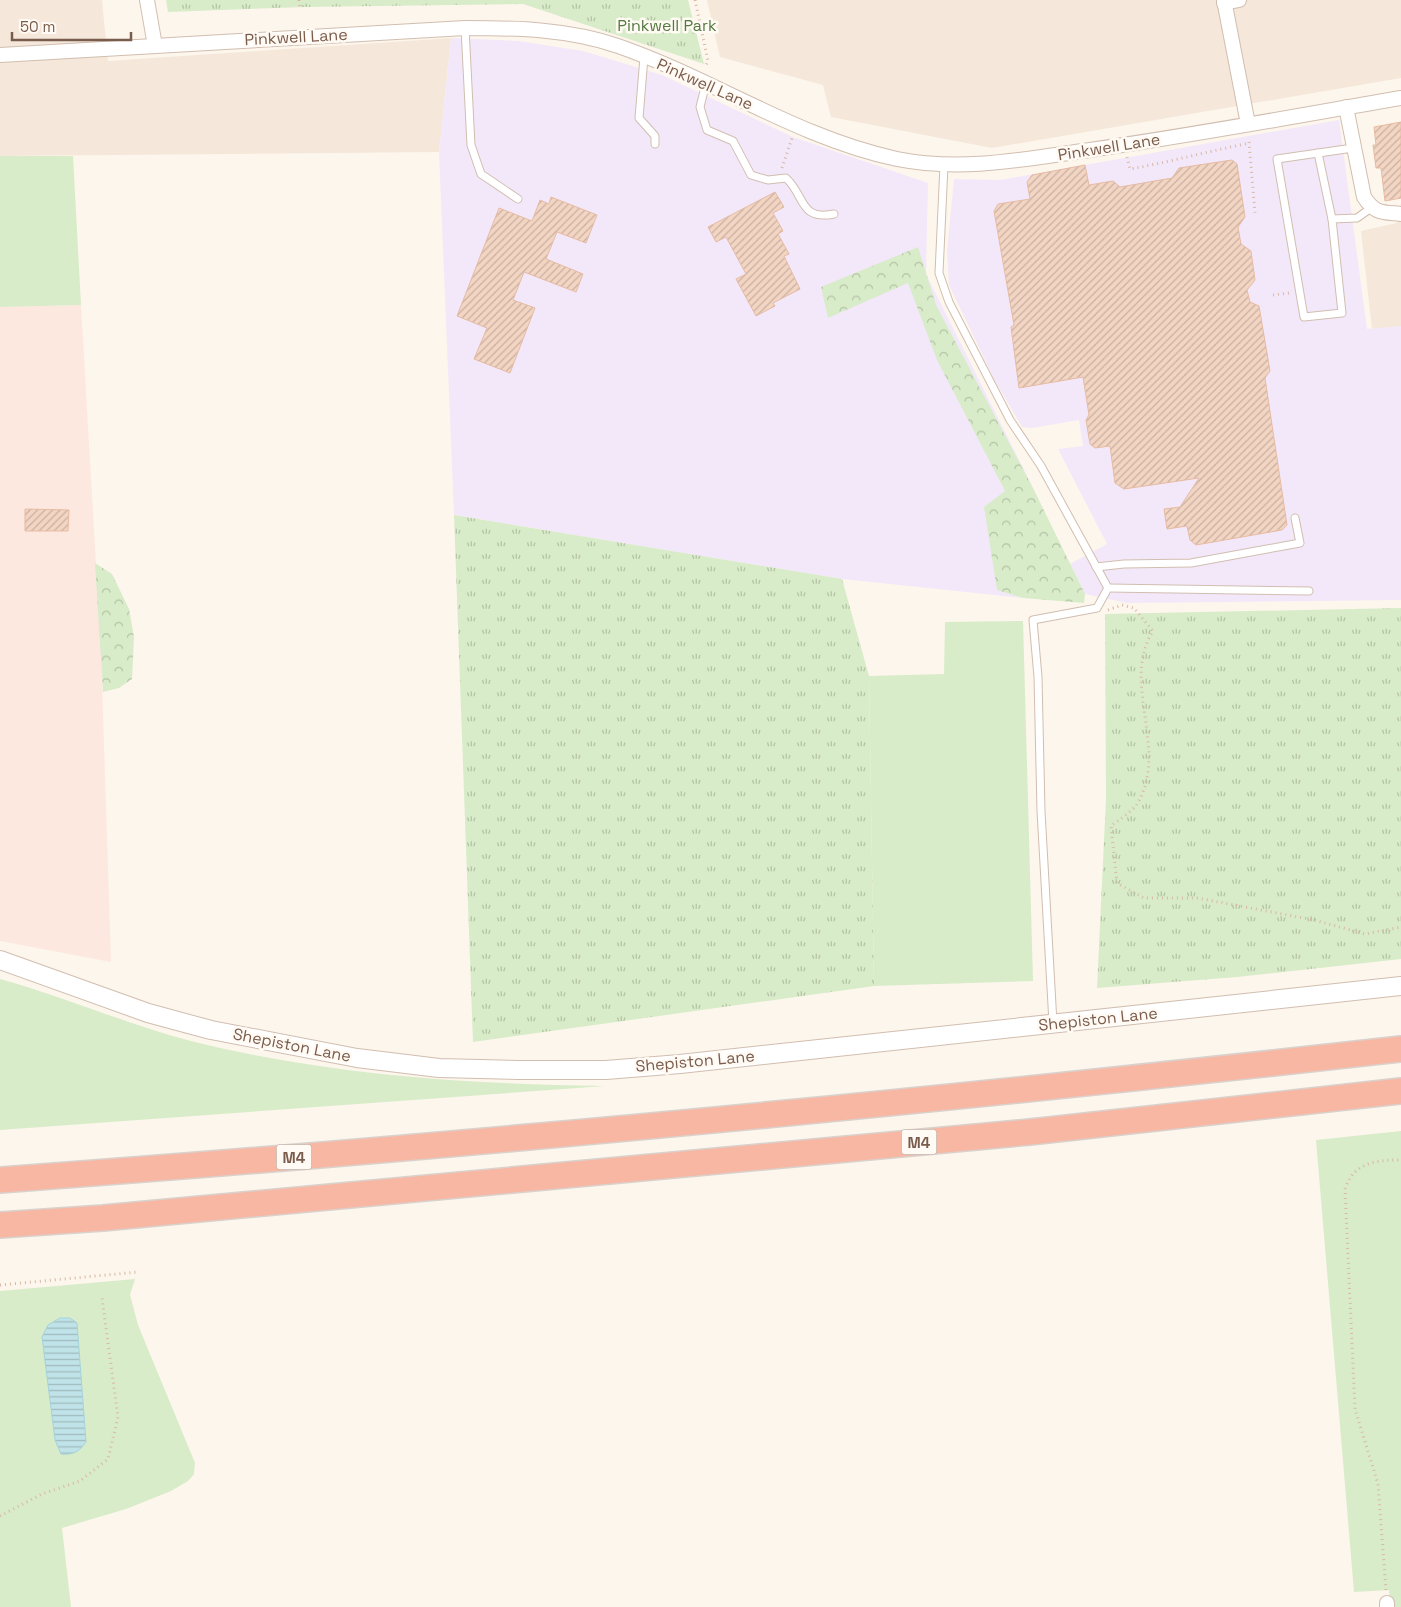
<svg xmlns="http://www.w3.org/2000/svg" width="1401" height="1607" viewBox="0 0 1401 1607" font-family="'Space Grotesk',sans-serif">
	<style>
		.residential { fill: #f5e8da }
		.commercial { fill: #fde8e0 }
		.education { fill: #f3e8fa }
		.grass { fill: #d8ecc9 }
		.forest { fill: url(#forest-crowns) }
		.park { fill: url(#park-tufts) }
		.water { fill: url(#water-rules); stroke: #a5d3da }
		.building { fill: url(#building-hatch); stroke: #e6bba3 }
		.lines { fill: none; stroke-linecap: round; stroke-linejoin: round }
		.service-casing { stroke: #d1beb0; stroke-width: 9 }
		.minor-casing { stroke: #d1beb0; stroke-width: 16 }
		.tertiary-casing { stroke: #d1beb0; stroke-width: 20 }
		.motorway-casing { stroke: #dad1cd; stroke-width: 28 }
		.path { stroke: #d9b8a5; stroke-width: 3; stroke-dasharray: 1 4; stroke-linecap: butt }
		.service { stroke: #fff; stroke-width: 7 }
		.minor { stroke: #fff; stroke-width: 14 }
		.tertiary { stroke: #fff; stroke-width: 18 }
		.motorway { stroke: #f7b7a3; stroke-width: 25 }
		.labels { text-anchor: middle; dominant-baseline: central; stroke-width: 5; stroke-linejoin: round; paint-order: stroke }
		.shield { fill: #fffaf3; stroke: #a28b7f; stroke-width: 1 }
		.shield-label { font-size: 15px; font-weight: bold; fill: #7a5c4d }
		.park-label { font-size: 16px; fill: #537a41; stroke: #fffaf3 }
		.street-label { font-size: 16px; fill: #7a5c4d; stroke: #fffaf3 }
	</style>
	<defs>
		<pattern id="forest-crowns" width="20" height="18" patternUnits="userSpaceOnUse" patternTransform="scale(1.25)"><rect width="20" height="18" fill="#d8ecc9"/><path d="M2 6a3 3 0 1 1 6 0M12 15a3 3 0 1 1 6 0" fill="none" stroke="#b4c2a5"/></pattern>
		<pattern id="park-tufts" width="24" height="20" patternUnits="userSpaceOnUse" patternTransform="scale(1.25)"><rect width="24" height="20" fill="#d8ecc9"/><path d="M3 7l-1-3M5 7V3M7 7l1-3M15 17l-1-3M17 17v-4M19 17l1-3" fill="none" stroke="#b4c2a5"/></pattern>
		<pattern id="water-rules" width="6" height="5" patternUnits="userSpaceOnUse" patternTransform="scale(1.25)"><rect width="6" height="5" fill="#bfe3e8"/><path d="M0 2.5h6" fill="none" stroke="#a0bbbe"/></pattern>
		<pattern id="building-hatch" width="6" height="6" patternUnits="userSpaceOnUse" patternTransform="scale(1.25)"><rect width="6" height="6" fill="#f3d5c3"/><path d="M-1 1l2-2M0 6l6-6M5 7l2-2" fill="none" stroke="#cab0a1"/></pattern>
	</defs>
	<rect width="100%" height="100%" fill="#fdf6ec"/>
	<!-- residential -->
	<g class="residential">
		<path d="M0,0H102L108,61L451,38L439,152L0,156Z"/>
		<path d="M707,0H1401V78L992,148L831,117L823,85L720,57Z"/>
		<path d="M1401,203V326L1372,329L1361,231L1397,223Z"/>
	</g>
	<!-- commercial -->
	<path class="commercial" d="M81,305L101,651L111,962L0,941V307Z"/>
	<!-- education -->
	<g class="education">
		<path d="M451,38L519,41L583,51L662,75L793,137L928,183L926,274L1034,490L1023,598L842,579L454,515L439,152Z"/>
		<path d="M1339,120L1367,329L1401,326V600L1127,603L1085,594L1070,564L1107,544L1058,449L1083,446L1079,420L1032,428L1022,427L995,381L949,285L947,251L954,179L1000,180Z"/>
	</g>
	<!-- grass -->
	<g class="grass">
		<path d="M0,156H73L81,305L0,307Z"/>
		<path d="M1023,621L1033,981L874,986L869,676L944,674L945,622Z"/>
		<path d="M0,979C65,997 126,1024 191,1041C327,1075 465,1084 605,1086L0,1130Z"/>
		<path d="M1401,1131V1607H1390L1389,1590L1354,1592L1316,1140Z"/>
		<path d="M135,1279L130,1295L138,1325L195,1463L194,1474L188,1481L171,1491L126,1509L62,1528L71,1607H0V1291Z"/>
	</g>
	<!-- forest -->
	<g class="forest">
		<path d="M918,247L936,305L1034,490L1085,594L1084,603L1023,598L997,590L984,507L1005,491L937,360L908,283L828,318L821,287Z"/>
		<path d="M95,563L112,574L129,609L134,637L132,679L119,688L103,692Z"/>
	</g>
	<!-- park -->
	<g class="park">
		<path d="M166,0H688L704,64L523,4L305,7L168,12Z"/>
		<path d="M454,515L842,579L869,676L874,986L473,1042Z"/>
		<path d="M1401,608V959L1237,977L1097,988L1106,799L1105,614Z"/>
	</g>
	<!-- water -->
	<path class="water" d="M60,1318H70L77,1323L86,1442C79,1452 73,1455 61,1454L55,1440L42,1337L48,1325Z"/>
	<!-- building -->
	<g class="building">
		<path d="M1401,122V198L1385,201L1381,168H1376L1373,145H1376L1374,127Z"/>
		<path d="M1232,160L1237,164L1245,217L1238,227L1241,244L1251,251L1255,280L1247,290L1250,302L1259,306L1270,371L1265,378L1287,525L1282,530L1196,545L1190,540L1187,526L1167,529L1164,509L1180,507L1199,478L1124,489L1115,483L1110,446L1095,448L1090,444L1086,420L1089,415L1083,377L1019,388L1011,327L1014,325L994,211L998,204L1030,199L1027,182L1032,175L1085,165L1089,185L1113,181L1120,187L1172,178L1179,168Z"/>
		<path d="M775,192L784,207L773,213L783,231L778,234L789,254L784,256L800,289L773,303L775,306L756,316L736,279L746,274L726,237L716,242L708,227Z"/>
		<path d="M551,197L597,215L586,243L557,232L546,259L583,274L576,292L524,272L513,300L535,308L510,373L474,359L487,328L457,316L499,208L532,221L540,200L549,204Z"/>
		<path d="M25,509L69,510L68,531H25Z"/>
	</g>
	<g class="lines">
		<!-- service casing -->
		<g class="service-casing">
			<g id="service">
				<path d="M465,28L471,145L481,174L518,199"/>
				<path d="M644,57L639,118L655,136V144"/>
				<path d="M706,83L700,107L707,130L733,141L751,175L768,180L786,178C805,195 799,221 834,214"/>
				<path d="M1353,148L1277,159L1304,317L1342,313L1332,219L1357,218L1371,208"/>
				<path d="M1318,153L1332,219"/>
				<path d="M944,165L939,273L949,302L1010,420L1041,466L1108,588"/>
				<path d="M1096,567L1124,564L1191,563L1300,543L1295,518"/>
				<path d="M1108,588L1309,591"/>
				<path d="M1053,1023L1041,811L1038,677L1033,620L1097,608L1108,588"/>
			</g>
		</g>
		<!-- minor casing -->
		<g class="minor-casing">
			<g id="minor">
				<path d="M147,0L155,46"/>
				<path d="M1224,0L1248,124"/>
				<path d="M1224,3L1239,0"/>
				<path d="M0,55L465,28C517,28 569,29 618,46C713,79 798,138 897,159C962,172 1025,159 1090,150C1194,135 1297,116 1401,98"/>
				<path d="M1346,107L1364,197C1375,214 1382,212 1401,214"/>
				<path d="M1387,1603V1607"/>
			</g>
		</g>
		<!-- tertiary casing -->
		<g class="tertiary-casing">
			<path id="tertiary" d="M0,960L148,1013L211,1030L357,1058L439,1068L519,1070H606L680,1064L1401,986"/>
		</g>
		<!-- motorway casing -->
		<g class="motorway-casing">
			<g id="motorway">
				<path d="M0,1180C468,1146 935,1101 1401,1049"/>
				<path d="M0,1225L103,1218L1030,1132L1401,1091"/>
			</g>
		</g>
		<!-- path -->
		<g class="path">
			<path d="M299,0L300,7"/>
			<path d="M695,0L708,61L705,67"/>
			<path d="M1249,142L1255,213"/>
			<path d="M1127,157L1130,169C1170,162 1209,151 1250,143"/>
			<path d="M782,168L792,138"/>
			<path d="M1273,295L1289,293"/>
			<path d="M1108,610L1122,605L1134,608L1153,631C1120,683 1170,750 1137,804C1132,812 1118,820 1111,826L1117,883L1144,898H1197L1314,920L1365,934L1401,927"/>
			<path d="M0,1285L138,1272"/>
			<path d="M0,1516L42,1494L80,1481L108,1459L118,1417L102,1298"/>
			<path d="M1386,1590L1378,1484L1355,1409L1345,1189C1354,1162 1376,1160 1401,1160"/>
		</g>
		<!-- service -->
		<use href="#service" class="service"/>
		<!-- minor -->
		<use href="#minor" class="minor"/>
		<!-- tertiary -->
		<use href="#tertiary" class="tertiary"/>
		<!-- motorway -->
		<use href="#motorway" class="motorway"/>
	</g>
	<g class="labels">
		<!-- shield labels -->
		<g class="shield">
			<rect x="901.5" y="1129.5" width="35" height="25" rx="4"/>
			<rect x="276.5" y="1144.5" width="35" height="25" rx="4"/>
		</g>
		<g class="shield-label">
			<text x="919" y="1142">M4</text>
			<text x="294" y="1157">M4</text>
		</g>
		<!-- park labels -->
		<g class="park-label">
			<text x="667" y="25">Pinkwell Park</text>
		</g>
		<!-- street labels -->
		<g class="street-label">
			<text transform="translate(296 37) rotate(-3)">Pinkwell Lane</text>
			<text transform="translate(705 84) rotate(24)">Pinkwell Lane</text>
			<text transform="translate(1109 147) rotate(-9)">Pinkwell Lane</text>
			<text transform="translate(1098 1019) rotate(-6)">Shepiston Lane</text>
			<text transform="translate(292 1045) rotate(11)">Shepiston Lane</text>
			<text transform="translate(695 1061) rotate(-5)">Shepiston Lane</text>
		</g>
	</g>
	<!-- scale -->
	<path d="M12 32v8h119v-8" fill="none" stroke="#7a5c4d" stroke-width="2.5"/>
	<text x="20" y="32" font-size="15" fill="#7a5c4d" stroke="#fffaf3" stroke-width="4" paint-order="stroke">50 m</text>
</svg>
